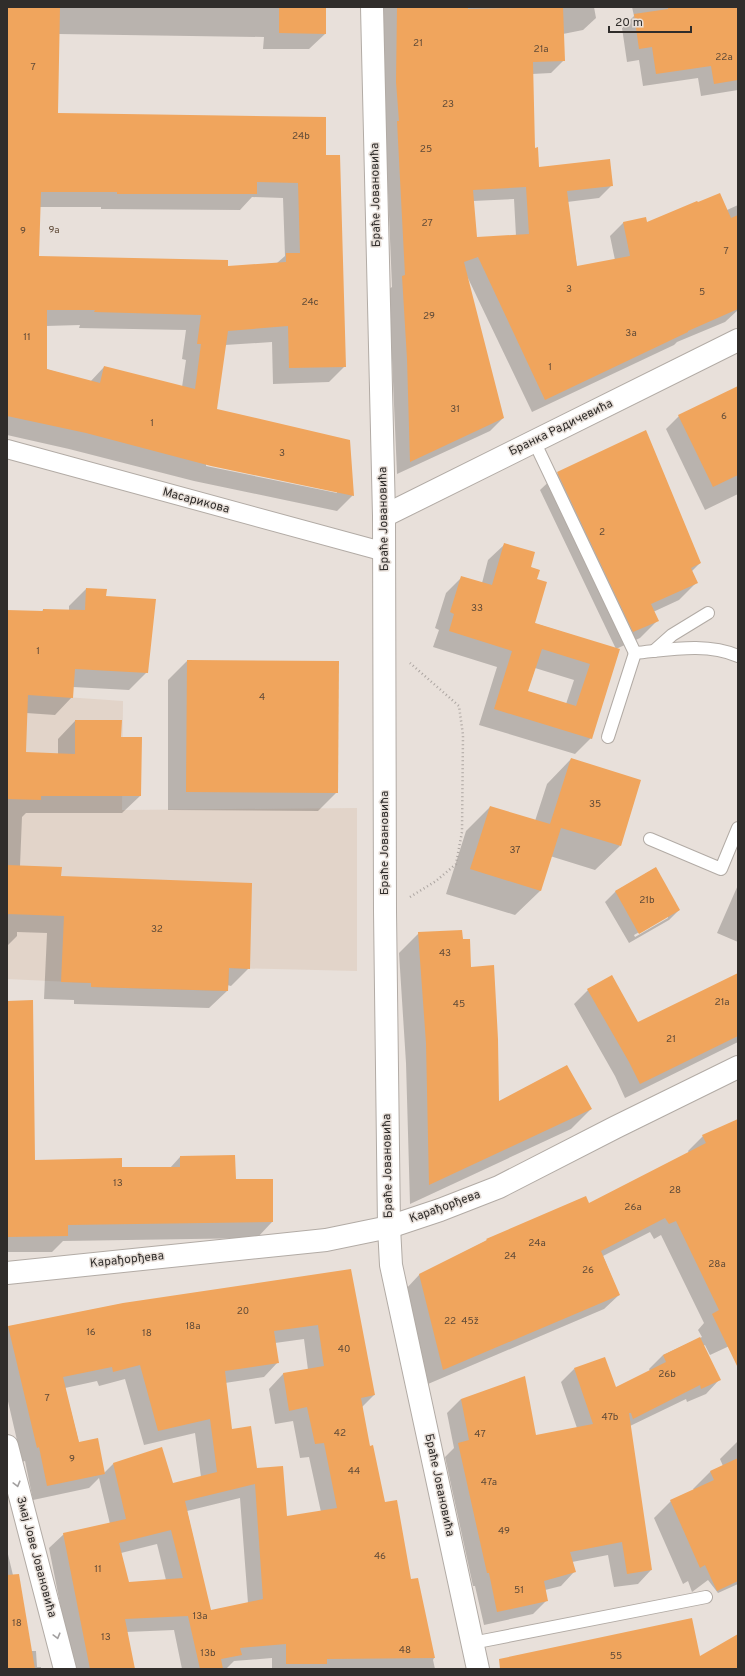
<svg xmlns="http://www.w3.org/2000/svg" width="745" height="1676" viewBox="0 0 745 1676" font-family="Overpass,sans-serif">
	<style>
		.built { fill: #e2d4c9 }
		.shadow { fill: #0003; fill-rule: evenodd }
		.building { fill: #f0a55d; fill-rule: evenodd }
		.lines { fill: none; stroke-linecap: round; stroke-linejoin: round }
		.service-casing { stroke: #b2aba5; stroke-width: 14 }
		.pedestrian-casing { stroke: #b2aba5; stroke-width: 20 }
		.minor-casing { stroke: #b2aba5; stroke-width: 24 }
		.path { stroke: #aca5a1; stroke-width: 2.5; stroke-dasharray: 1 3; stroke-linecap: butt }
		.service { stroke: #fff; stroke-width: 12 }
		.pedestrian { stroke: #fff; stroke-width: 18 }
		.minor { stroke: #fff; stroke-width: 22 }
		.oneway { stroke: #a2a0a0 }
		.labels { text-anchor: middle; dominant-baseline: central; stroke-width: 3; stroke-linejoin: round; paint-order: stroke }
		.number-label { font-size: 10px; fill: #604b38 }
		.street-label { font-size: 12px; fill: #302d2b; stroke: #e8e0da }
	</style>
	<rect width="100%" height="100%" fill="#e8e0da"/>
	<!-- built -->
	<path class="built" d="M7,693L123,701L122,810L357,808V971L229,968L228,991L91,987V983L7,979Z"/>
	<!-- shadow -->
	<g class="shadow">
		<path d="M7,7H325V34L309,49H263L264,37L58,34L57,114L325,156L345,366L329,382L273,384L272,342L225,345L216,410L353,495L337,511L194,481L69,449L7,435ZM252,197L283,198L285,256L277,263L227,268L38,257L39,207H101V209L240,210ZM80,325L79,328L186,330L182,359L186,360L182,387L104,367L90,382L46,369V326ZM206,464L337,491V493L206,466Z"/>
		<path d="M384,7H594L596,18L583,30L563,34L564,60L551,73L532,74L534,149L538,168L612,185L599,198L567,202L577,267L615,260L610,236L623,223L645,218L646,223L727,210L738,205V310L725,322L677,342L674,345L532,412L466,274L503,418L490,431L397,474L389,289L392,287L384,95ZM514,199L516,236L476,238L473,201Z"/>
		<path d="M632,7H738V90L701,96L698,78L643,86L639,60L627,62L622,28L634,16Z"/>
		<path d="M738,387V494L705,510L666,429L679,416Z"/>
		<path d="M558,473L700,563L691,572L696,583L679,600L653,612L657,621L640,638L616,649L540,490Z"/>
		<path d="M505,544L529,568L536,579L534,623L619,650L591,738L575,754L479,725L497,667L433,647L439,630L435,628L446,593L462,577L482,583L488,560ZM535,668L574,680L566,704L527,692Z"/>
		<path d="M86,589L105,597L147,672L129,690L73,687L72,697L55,715L26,713L25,753L58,755V739L75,721L120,738L140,796L122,813H26L22,817L20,866L60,877L249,968L231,986L227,985V991L209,1008L74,1004V1000L44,999L47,933L17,932V936L7,946V611L41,612L43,610L69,611V606Z"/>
		<path d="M187,661L337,792L318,811L168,810V680Z"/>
		<path d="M571,759L620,846L595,870L550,856L540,891L515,915L446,894L466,831L490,807L535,821L547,784Z"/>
		<path d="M655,868L679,910L669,920L629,943L605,902L615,892ZM668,916V918L635,937L634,935Z"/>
		<path d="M738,885V942L717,933Z"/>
		<path d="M419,933L462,941L470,968L498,1103L591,1109L571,1129L410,1204L406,1063L399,953Z"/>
		<path d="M738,987V1042L625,1098L615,1076L574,1004L588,990L638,1023Z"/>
		<path d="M7,1002L34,1161L121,1168H170L180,1157L235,1180L272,1222L257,1238L63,1241L52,1252H7Z"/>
		<path d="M738,1120V1342L710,1355L705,1345L703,1346L719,1380L706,1394L687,1402L686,1399L630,1426L651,1570L638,1584L614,1587L608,1555L572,1562L574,1572L561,1586L545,1590L547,1600L533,1614L484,1625L475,1586H473L445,1457L454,1448L447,1413L461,1399L536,1436L577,1428L561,1382L574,1369L615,1388L650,1371L649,1369L663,1355L702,1337L698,1330L704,1323L661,1235L654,1239L650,1232L603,1256L619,1295L604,1309L428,1384L405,1290L419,1275L484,1242L487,1240L589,1204L689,1153L688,1151L703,1136Z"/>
		<path d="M350,1270L374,1395L362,1407L369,1447L384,1503L410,1581L417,1579L434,1658L433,1660L435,1669H272V1658L234,1661L226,1669H182L174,1630L126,1632L134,1669H73L49,1548L64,1534L110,1524L99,1478L89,1488L33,1500L25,1461L22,1462L7,1397V1328L8,1327ZM304,1339L308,1370L283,1374L269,1389L275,1424L293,1421L300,1458L309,1457L321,1512L286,1517L231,1430L225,1383L264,1377L278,1362L275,1343ZM125,1379L144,1445L195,1433L201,1477L172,1484L113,1464L104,1473L79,1443L65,1388L97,1381L99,1386ZM240,1498L248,1603L210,1611L187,1511ZM157,1544L166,1580L128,1584L121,1553Z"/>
		<path d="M738,1441V1584L718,1593L708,1580L692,1592L688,1581L683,1584L654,1518L671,1501L694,1490L693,1489L710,1472L723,1466L720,1459Z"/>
		<path d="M7,1550L31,1651H36L37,1667H41V1669H7Z"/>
	</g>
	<!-- building -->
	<g class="building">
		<path d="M7,7H60L58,113L326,117V155H340L346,367L289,368L288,326L228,331L217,409L350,440L354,496L211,466L86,433L7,416ZM257,182L298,183L300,253H286V262L228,266V260L39,256L41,192H117V194H257ZM47,310H95L94,312L201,315L197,344H201L195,389L104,366L100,383L47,369Z"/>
		<path d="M279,7H326V34L279,33Z"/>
		<path d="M397,7H468V9L563,7L565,61L533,62L535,148L538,147L539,167L610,159L613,186L567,191L577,266L630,256L623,222L646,217L647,222L697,201L698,202L720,193L731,218L738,215V309L688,331V332L545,400L478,257L464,262L504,418L410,462L407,359L402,276L405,275L397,121H399L396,82ZM526,187L529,234L477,237L473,190Z"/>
		<path d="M668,7H738V80L714,84L711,66L656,74L652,47L639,49L634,14L668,9Z"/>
		<path d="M738,386V475L713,487L678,415Z"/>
		<path d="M646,430L701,563L691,568L698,583L651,604L659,621L633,632L557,472Z"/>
		<path d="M504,543L535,552L531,567L540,570L537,579L547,582L535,623L620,649L592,739L494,709L512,651L449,631L454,614L450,612L461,576L492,585ZM542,649L590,664L576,706L528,691Z"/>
		<path d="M86,588L107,589L106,596L156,599L148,673L75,669L73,698L28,695L26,752L75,754V720H122L121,737H142L141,796H41V800L7,799V610L43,611V609L85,610Z"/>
		<path d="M187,660L339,661L338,793L186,792Z"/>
		<path d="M571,758L641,780L621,846L561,828L541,891L470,869L490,806L550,824Z"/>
		<path d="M7,865L62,867L61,876L252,883L250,969L229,968L228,991L91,987V983L61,982L64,916L7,914Z"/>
		<path d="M656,867L680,910L639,934L615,891Z"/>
		<path d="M462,930L463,939H470L471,967L494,965L498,1039L499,1101L567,1065L592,1109L429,1185L426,1043L418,932Z"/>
		<path d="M738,973V1036L640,1084L629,1062L587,989L612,975L638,1022Z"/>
		<path d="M33,1000L35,1160L122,1158V1167H180V1156L235,1155L236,1179H273V1222L68,1225V1236L7,1237V1001Z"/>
		<path d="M738,1119V1368L712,1314L719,1310L676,1221L669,1224L665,1218L601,1251L620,1295L443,1370L419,1274L487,1240L486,1239L586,1196L589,1203L706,1143L702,1135Z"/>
		<path d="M351,1269L375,1395L361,1398L370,1446L373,1445L385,1502L397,1500L411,1579L418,1578L435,1658L327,1659V1664H286V1644L240,1648L242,1655L221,1659L223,1669H200L188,1616L125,1619L135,1669H90L63,1533L126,1519L113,1463L162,1447L173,1483L217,1472L210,1419L158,1431L140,1365L113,1372L112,1367L63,1377L79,1442L98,1438L105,1474L47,1486L39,1447L37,1448L8,1326L123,1303ZM318,1325L324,1366L283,1373L289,1411L307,1407L315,1444L324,1443L337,1508L287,1516L283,1466L257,1468L251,1426L232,1429L225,1371L279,1363L274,1331ZM255,1484L263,1599L211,1610L185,1501ZM171,1530L183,1578L129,1582L119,1543Z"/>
		<path d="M700,1337L721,1380L701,1389L700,1385L633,1419L631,1413H629L652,1570L627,1574L622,1542L570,1552L576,1572L544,1581L548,1601L497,1612L489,1573H487L458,1443L469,1440L461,1399L525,1376L536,1435L593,1424L574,1368L605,1357L616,1387L666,1362L663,1355Z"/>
		<path d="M738,1458V1581L717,1591L705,1565L700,1568L670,1500L714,1480L710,1471Z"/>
		<path d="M19,1574L35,1669H7V1575Z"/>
		<path d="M692,1618L700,1656L738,1634V1669H500L499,1659Z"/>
	</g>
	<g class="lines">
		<!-- service casing -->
		<g class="service-casing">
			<g id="service">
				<path d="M534,441L635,653C668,650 706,642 738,656"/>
				<path d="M654,651L672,635L708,613"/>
				<path d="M608,737L635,653"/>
				<path d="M650,839L721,869L738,828"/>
				<path d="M472,1643L706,1597"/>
			</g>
		</g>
		<!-- pedestrian casing -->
		<g class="pedestrian-casing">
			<path id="pedestrian" d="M7,449L385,552"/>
		</g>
		<!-- minor casing -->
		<g class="minor-casing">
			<g id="minor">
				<path d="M372,7L384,516L385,911L389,1227L391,1265L478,1669"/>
				<path d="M384,516L738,340"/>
				<path d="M7,1273L326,1240L389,1227L440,1210L499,1187L616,1127L738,1067"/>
				<path d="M7,1446L65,1669"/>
			</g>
		</g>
		<!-- path -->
		<path class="path" d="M410,897L436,881L456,864L462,832L463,735L459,706L410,663"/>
		<!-- service -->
		<use href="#service" class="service"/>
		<!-- pedestrian -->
		<use href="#pedestrian" class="pedestrian"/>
		<!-- minor -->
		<use href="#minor" class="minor"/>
	</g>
	<!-- one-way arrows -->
	<defs><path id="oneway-chevron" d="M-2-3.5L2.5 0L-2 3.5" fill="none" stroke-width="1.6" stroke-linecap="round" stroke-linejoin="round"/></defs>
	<g class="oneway">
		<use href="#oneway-chevron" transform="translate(17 1484) rotate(75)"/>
		<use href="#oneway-chevron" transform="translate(57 1636) rotate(75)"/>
	</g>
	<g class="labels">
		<!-- number labels -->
		<g class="number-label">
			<text x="418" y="43">21</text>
			<text x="541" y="49">21a</text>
			<text x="724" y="57">22a</text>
			<text x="33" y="67">7</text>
			<text x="448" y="104">23</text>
			<text x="301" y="136">24b</text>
			<text x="426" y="149">25</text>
			<text x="427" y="223">27</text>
			<text x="54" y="230">9a</text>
			<text x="23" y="231">9</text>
			<text x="726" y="251">7</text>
			<text x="569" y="289">3</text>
			<text x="702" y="292">5</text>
			<text x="310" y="302">24c</text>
			<text x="429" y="316">29</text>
			<text x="631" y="333">3a</text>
			<text x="27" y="337">11</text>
			<text x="550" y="367">1</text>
			<text x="455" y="409">31</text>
			<text x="724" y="416">6</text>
			<text x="152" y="423">1</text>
			<text x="282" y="453">3</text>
			<text x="602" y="532">2</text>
			<text x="477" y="608">33</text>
			<text x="38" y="651">1</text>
			<text x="262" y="697">4</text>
			<text x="595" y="804">35</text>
			<text x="515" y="850">37</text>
			<text x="647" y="900">21b</text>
			<text x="157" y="929">32</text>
			<text x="445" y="953">43</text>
			<text x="722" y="1002">21a</text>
			<text x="459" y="1004">45</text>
			<text x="671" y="1039">21</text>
			<text x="118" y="1183">13</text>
			<text x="675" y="1190">28</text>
			<text x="633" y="1207">26a</text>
			<text x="537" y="1243">24a</text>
			<text x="510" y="1256">24</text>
			<text x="717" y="1264">28a</text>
			<text x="588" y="1270">26</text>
			<text x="243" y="1311">20</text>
			<text x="450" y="1321">22</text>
			<text x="470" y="1321">45ž</text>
			<text x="193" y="1326">18a</text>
			<text x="91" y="1332">16</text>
			<text x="147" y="1333">18</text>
			<text x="344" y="1349">40</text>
			<text x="667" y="1374">26b</text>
			<text x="47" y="1398">7</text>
			<text x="610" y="1417">47b</text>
			<text x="340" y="1433">42</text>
			<text x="480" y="1434">47</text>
			<text x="72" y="1459">9</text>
			<text x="354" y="1471">44</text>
			<text x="489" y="1482">47a</text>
			<text x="504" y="1531">49</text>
			<text x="380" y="1556">46</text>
			<text x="98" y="1569">11</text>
			<text x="519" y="1590">51</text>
			<text x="200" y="1616">13a</text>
			<text x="17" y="1623">18</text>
			<text x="106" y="1637">13</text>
			<text x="405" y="1650">48</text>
			<text x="208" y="1653">13b</text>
			<text x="616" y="1656">55</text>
		</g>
		<!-- street labels -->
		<g class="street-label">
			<text transform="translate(376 195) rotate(-91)">Браће Јовановића</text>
			<text transform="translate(561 428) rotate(-26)">Бранка Радичевића</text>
			<text transform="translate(196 501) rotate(15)">Масарикова</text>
			<text transform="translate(384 519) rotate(-91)">Браће Јовановића</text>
			<text transform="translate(385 843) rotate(-90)">Браће Јовановића</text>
			<text transform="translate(388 1166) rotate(-91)">Браће Јовановића</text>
			<text transform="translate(445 1207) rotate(-20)">Карађорђева</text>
			<text transform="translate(127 1260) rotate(-6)">Карађорђева</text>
			<text transform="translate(439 1485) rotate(78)">Браће Јовановића</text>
			<text transform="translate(36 1557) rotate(75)">Змај Јове Јовановића</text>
		</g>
	</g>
	<!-- border -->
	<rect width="745" height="1676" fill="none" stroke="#302d2b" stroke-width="16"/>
	<!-- scale -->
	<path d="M609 26v6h82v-6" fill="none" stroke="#302d2b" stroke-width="2"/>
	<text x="615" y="26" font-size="12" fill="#302d2b" stroke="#e8e0da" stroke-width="3" paint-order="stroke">20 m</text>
</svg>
